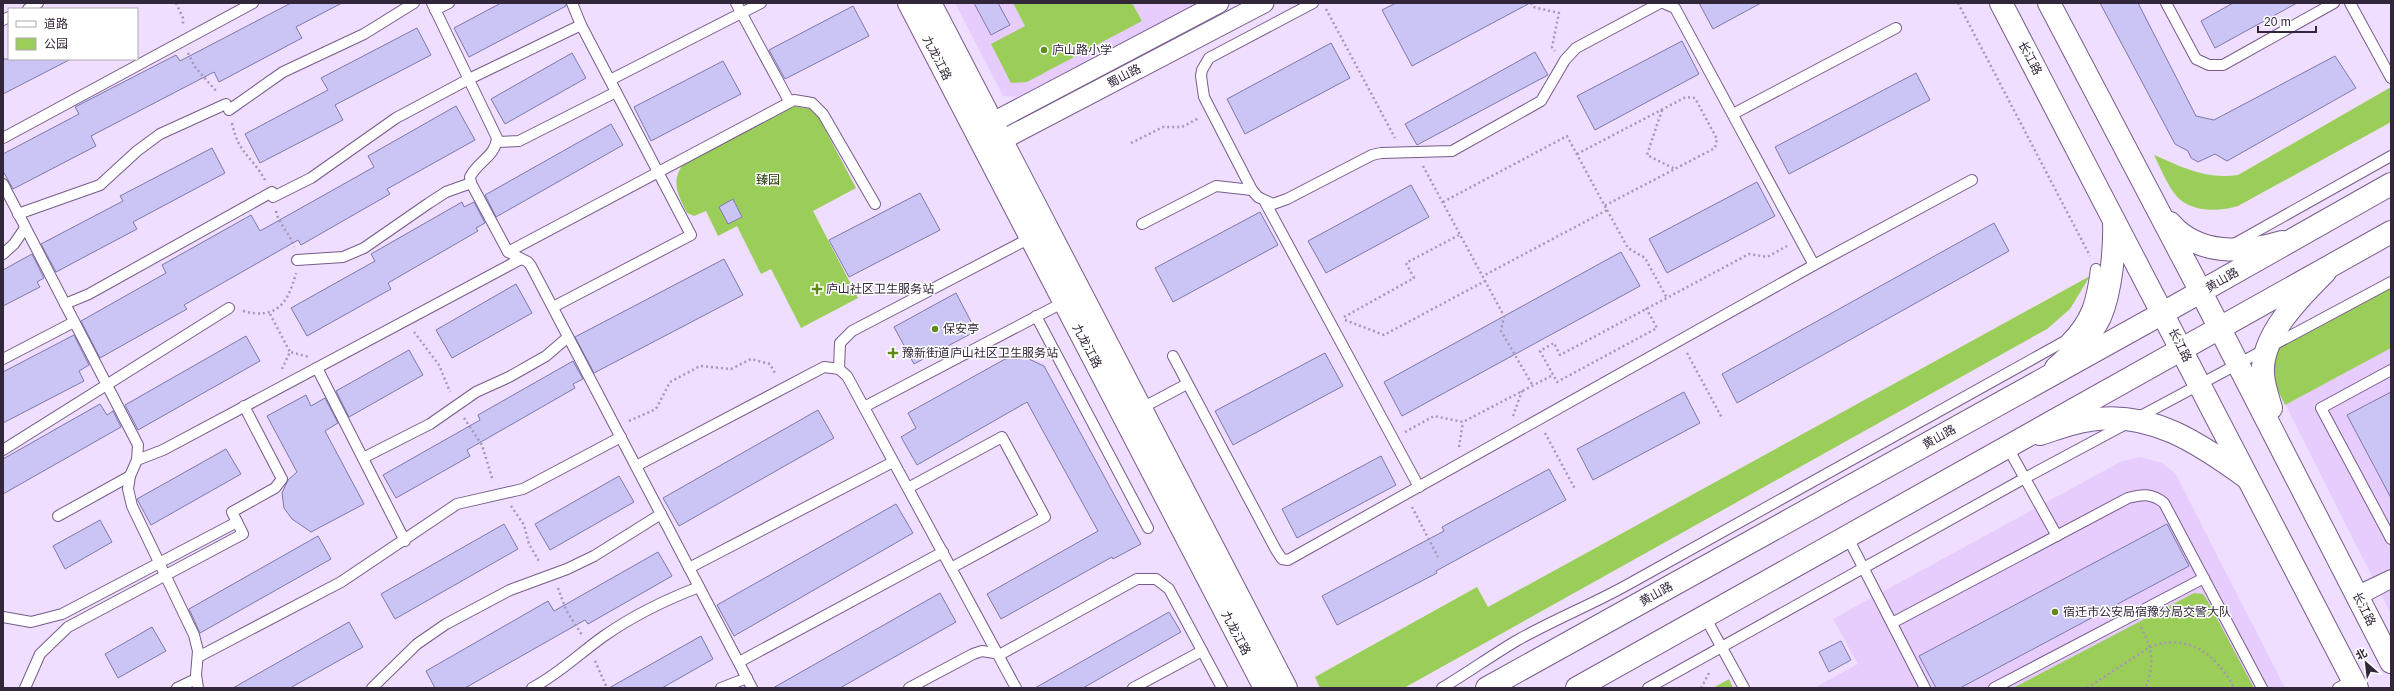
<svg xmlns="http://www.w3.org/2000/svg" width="2394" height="691" viewBox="0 0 2394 691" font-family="Helvetica,'Noto Sans SC',sans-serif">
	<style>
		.built { fill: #e7cdfe }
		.green { fill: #9bce59 }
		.building { fill: #cac5f4; stroke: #7e78ad }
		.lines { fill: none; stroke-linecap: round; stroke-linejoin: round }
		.service-casing { stroke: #765c8c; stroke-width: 12 }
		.minor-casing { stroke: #765c8c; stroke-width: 21 }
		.tertiary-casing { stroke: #765c8c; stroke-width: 24 }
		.secondary-casing { stroke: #765c8c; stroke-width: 24 }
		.path { stroke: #a697b3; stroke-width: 2.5; stroke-dasharray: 2 3; stroke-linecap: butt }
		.service { stroke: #fff; stroke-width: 10 }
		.minor { stroke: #fff; stroke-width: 19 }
		.tertiary { stroke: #fff; stroke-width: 22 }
		.secondary { stroke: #fff; stroke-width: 22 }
		.poi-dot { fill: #608b1b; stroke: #fff; stroke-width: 1.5 }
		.labels { text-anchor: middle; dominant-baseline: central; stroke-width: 3; stroke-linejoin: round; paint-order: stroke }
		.poi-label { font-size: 12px; fill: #31263a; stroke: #fff; text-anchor: start }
		.street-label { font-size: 12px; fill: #31263a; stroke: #fff }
		.park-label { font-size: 12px; fill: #263a08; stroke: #fff }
	</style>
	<rect width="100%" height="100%" fill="#efdeff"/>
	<!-- built -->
	<g class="built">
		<path d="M955,3H1197L1019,97L1003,96Z"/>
		<path d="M2391,287V614L2274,382Z"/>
		<path d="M2141,457L2162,463L2175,473L2285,688H1814L1858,664L1833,619L2122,461Z"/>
	</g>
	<!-- green -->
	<g class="green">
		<path d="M1013,3H1132L1142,21L1027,82L1011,83L991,44L1025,26Z"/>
		<path d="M2391,87V122L2238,206C2219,212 2188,213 2174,193C2166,182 2160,167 2154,155C2182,167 2206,180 2238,175Z"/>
		<path d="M792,106L812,109L818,116L856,188L813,211L858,298L801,328L771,269L761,274L737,226L718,236L706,211L694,216L687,213C678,195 670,181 684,163Z"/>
		<path d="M2090,276L2070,309L2047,329L1404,688H1320L1315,677L1477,587L1488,607Z"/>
		<path d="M2391,287V348L2285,405L2274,382V351Z"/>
		<path d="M2194,593L2203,594L2207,600L2254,688H2013Z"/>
		<path d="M1729,679L1733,688H1713Z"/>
	</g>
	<!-- building -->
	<g class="building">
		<path d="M291,3H342L296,27L302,38L219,82L214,72L91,136L96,146L13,189L3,171V154L79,114L75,107L176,55L180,61Z"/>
		<path d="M501,3H566V6L469,57L454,28Z"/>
		<path d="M974,3H998L1010,25L991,35Z"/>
		<path d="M1396,3H1530L1412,66L1382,10Z"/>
		<path d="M1699,3H1761L1713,29Z"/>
		<path d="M2100,3H2138L2196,116L2214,120L2335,56L2356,88L2227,161L2215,154L2198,162L2191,158L2188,151L2175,144Z"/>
		<path d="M2233,3H2297L2215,48L2201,21Z"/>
		<path d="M853,6L869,36L785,79L769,50Z"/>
		<path d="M417,28L431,55L335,105L343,120L260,163L245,134L328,90L321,78Z"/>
		<path d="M1682,41L1699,74L1595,130L1577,96Z"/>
		<path d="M1331,43L1350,78L1245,134L1227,99Z"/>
		<path d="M1535,52L1548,75L1417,145L1405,124Z"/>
		<path d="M572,53L586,78L505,124L491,99Z"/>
		<path d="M3,59H71L3,94Z"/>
		<path d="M723,61L741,94L651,141L634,107Z"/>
		<path d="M1916,73L1930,100L1789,174L1775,147Z"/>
		<path d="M456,106L475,140L387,189L390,194L301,245L298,240L184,305L187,309L100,358L81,321L166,273L162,265L251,215L260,231L374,167L368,156Z"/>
		<path d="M611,124L623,145L496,217L485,195Z"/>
		<path d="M212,148L225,173L133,222L137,229L56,272L41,244L123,201L120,196Z"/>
		<path d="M1757,182L1775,216L1667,273L1649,239Z"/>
		<path d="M1411,185L1429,217L1326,273L1308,241Z"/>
		<path d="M920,193L940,230L849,277L829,240Z"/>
		<path d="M733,199L742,217L728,224L719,207Z"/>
		<path d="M462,202L464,207L474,202L485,223L476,228L478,231L388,283L391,289L307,336L291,308L375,261L371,254Z"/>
		<path d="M1260,212L1278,245L1173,302L1155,268Z"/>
		<path d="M1994,223L2009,251L1737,403L1722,374Z"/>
		<path d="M1621,252L1640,286L1402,416L1384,382Z"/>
		<path d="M32,254L44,278L37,282L40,287L3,306V270Z"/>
		<path d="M724,259L743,295L594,373L575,337Z"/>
		<path d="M516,284L532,313L452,358L436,330Z"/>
		<path d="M956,293L976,331L914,364L894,327Z"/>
		<path d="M74,335L89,365L79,371L84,381L3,423V372Z"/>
		<path d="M246,336L260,361L138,430L125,405Z"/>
		<path d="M409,350L423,375L349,417L336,391Z"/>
		<path d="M1016,353L1044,366L1141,544L1113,559L1112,557L1001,619L987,594L1098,531L1027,402L917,465L901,437L916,428L908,413Z"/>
		<path d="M1325,353L1343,386L1233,445L1215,411Z"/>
		<path d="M573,361L583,379L573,384L575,388L467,450L470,456L396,498L383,475L480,420L478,415Z"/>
		<path d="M1684,392L1700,423L1593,480L1577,449Z"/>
		<path d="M2391,392V498L2347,415Z"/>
		<path d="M306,395L311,406L325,398L338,423L325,431L364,504L311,532L292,519L284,508L282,493L288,480L297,472L267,416Z"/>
		<path d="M100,404L107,415L113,411L121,427L3,494V459Z"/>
		<path d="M818,410L834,438L679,526L663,498Z"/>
		<path d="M226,449L241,474L151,525L137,499Z"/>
		<path d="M1381,456L1396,485L1297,538L1282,509Z"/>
		<path d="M1549,469L1566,500L1436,571L1437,573L1337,625L1322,596L1444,531L1442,527Z"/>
		<path d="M619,476L634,502L550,550L535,524Z"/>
		<path d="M896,504L913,533L734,636L717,605Z"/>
		<path d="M100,520L112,542L65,569L53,546Z"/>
		<path d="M504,524L518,549L395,619L381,594Z"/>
		<path d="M2167,524L2189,566L1960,688H1936L1919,656Z"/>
		<path d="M318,536L331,559L200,633L189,609Z"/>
		<path d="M658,552L672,576L588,624L585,620L465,688H435L426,671L548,601L554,611Z"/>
		<path d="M940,593L956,622L840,688H773Z"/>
		<path d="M1169,612L1181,632L1083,688H1035Z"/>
		<path d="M349,622L363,647L290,688H233Z"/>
		<path d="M152,627L166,651L118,678L105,654Z"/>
		<path d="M701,636L713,659L662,688H609Z"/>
		<path d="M1841,641L1851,660L1829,672L1819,652Z"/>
	</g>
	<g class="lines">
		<!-- service casing -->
		<g class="service-casing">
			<g id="service">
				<path d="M432,3L497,138C496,156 477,162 470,177L471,183L508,252L528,262L531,266L752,688"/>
				<path d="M736,3L789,101"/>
				<path d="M1313,3L1209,58L1202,70L1201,76L1204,97L1252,190L1258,197L1273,204L1287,199L1372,155L1381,153L1452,151L1541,101L1565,60L1576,48L1660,3"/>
				<path d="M1663,3L1675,8L1814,265"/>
				<path d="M2166,3L2196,59L2209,65H2223L2334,3"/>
				<path d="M2350,3L2391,78"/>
				<path d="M28,9L38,3"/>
				<path d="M435,10L449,3"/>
				<path d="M3,20L9,17"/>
				<path d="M610,80L761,3"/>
				<path d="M229,110L283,72L364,34L414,3"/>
				<path d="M1733,114L1896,28"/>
				<path d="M3,138L253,3"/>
				<path d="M497,142L519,141L616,92"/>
				<path d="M3,184L138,445L137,460L130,476L128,489L132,506L194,635L198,651L196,675L198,688"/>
				<path d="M273,197L311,178L396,118L469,79L581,25"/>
				<path d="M1265,202L1419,487"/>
				<path d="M18,214L100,185L137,151L160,134L226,104"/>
				<path d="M1142,224L1216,186L1252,190"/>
				<path d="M2234,244L2391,156"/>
				<path d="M508,252L794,100L812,103L823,114L875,204"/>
				<path d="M3,254L14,244L25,228"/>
				<path d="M297,260L343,257L364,248L429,203L446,192L471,183"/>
				<path d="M65,304L89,294L272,192"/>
				<path d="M553,307L691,235L581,25L572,3"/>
				<path d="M1036,316L1148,528"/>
				<path d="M1173,356L1276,550L1282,559L1288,560L1814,265L1972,180"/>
				<path d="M3,359L74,322"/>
				<path d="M317,368L405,541"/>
				<path d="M839,369L840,343L852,331L1032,237"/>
				<path d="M2391,370L2321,408L2391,539"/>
				<path d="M864,407L1066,301"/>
				<path d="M1138,410L1187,384"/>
				<path d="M2008,448L2057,536"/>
				<path d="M3,450L229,308"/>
				<path d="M363,458L430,424L476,392L509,377L546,356L568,337"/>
				<path d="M137,460L163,450L521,259"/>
				<path d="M636,466L824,367L839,369L847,376L1016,688"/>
				<path d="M908,488L1002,437L1045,517L951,568"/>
				<path d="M58,516L130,476"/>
				<path d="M1848,538L1925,688"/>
				<path d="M689,568L893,462"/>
				<path d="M2355,592L2391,575"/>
				<path d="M2359,600L2391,583"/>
				<path d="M3,617L31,622L62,614L237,522"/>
				<path d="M1705,617L1744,688"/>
				<path d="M1892,623L2128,498C2142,494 2152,493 2164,503L2262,688"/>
				<path d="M198,657L341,582L457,504L523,489L621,437"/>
				<path d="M739,662L943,552"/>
				<path d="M25,688L40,654L68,627L243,534L232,512L275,488L282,479L244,406"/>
				<path d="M177,688L196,679"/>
				<path d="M372,688L417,644L446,624L510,590L567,569L594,556L661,514"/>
				<path d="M532,688C559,674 580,653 604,636C634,615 665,600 699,587"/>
				<path d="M721,688L747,678"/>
				<path d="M909,688L973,654L982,651L1001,654L1137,579H1156L1169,589L1222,688"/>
				<path d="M1133,688L1202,651"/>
				<path d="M1442,688C1467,673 1491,656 1516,641C1553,620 1591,605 1627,585L2065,341C2088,318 2092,300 2096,269"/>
				<path d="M1648,688L2025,478L2391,282"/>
				<path d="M1994,688L2204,578"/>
				<path d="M2338,688L2353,680"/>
			</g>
		</g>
		<!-- minor casing -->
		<g class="minor-casing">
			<g id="minor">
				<path d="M980,129L1219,3"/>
				<path d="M989,147L1264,3"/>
			</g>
		</g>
		<!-- tertiary casing -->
		<g class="tertiary-casing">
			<g id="tertiary">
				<path d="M909,3L1265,688"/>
				<path d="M930,3L1286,688"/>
				<path d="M2001,3L2357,688"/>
				<path d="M2049,3L2201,292L2391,662"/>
				<path d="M2170,223C2198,256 2245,253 2282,242"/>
				<path d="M2056,368C2072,353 2090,338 2100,317C2111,292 2115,248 2114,221"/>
				<path d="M2271,408C2268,398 2264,386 2263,375C2260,336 2300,297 2325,272"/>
				<path d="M2040,434C2056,429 2073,422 2090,420C2150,410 2199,443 2246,477"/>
			</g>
		</g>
		<!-- secondary casing -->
		<g class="secondary-casing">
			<g id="secondary">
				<path d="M1487,688L2163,313L2391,184"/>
				<path d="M1577,688L2391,232"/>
			</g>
		</g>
		<!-- path -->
		<g class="path">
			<path d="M176,3L183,18V25"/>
			<path d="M1531,3L1533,7L1559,13L1552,47L1555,51"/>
			<path d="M1958,3L2090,256"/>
			<path d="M1326,9L1395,138"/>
			<path d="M188,53L195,67L217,92"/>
			<path d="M1662,110L1647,155L1675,169"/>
			<path d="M232,123C239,155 251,155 265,180"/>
			<path d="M1131,143L1163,127H1182L1199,118"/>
			<path d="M1577,154L1686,97L1695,98L1717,139L1715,148L1604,206"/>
			<path d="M1423,166L1504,316L1501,331L1533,386"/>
			<path d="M1443,202L1567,136L1607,210L1483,276"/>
			<path d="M1607,210L1628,248L1645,258L1667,298"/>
			<path d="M276,211C279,225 290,233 294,247"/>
			<path d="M1646,308L1657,328L1557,382L1540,351L1554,343L1560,355L1749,254L1767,257L1787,246"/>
			<path d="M243,311C276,320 288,304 296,273"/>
			<path d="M270,314L290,352"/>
			<path d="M1344,317L1414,278L1406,263L1461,234"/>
			<path d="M1345,320L1384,335L1485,281"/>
			<path d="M414,332L439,365L450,392"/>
			<path d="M1687,353L1722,418"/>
			<path d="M282,369L290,352L309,357"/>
			<path d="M1513,416L1522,391"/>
			<path d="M464,418L482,445L493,481"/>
			<path d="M629,421L656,409L670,382L700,366L731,369L751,359L770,364L776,375"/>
			<path d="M1405,432L1434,416L1463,422L1553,375"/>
			<path d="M1545,433L1575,489"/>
			<path d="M1459,447L1463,422"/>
			<path d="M511,506L524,525L529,544L540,563"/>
			<path d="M1412,507L1438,557"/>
			<path d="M558,588L566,610L582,635"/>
			<path d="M2141,627C2152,647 2155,665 2146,686"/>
			<path d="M595,661L607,688"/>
			<path d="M1701,688L1710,671"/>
			<path d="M2087,688L2150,647C2188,632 2217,655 2234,688"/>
		</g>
		<!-- service -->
		<use href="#service" class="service"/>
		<!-- minor -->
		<use href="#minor" class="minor"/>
		<!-- tertiary -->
		<use href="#tertiary" class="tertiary"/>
		<!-- secondary -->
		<use href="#secondary" class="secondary"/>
	</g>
	<!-- markers -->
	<g class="poi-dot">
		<circle cx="1044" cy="50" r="4"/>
		<path d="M815 283h4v4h4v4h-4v4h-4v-4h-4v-4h4z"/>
		<circle cx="935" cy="329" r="4"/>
		<path d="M891 347h4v4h4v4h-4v4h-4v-4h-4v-4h4z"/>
		<circle cx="2055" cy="612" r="4"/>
	</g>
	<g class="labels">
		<!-- poi labels -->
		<g class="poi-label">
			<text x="1052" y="50">庐山路小学</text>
			<text x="826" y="289">庐山社区卫生服务站</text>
			<text x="943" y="329">保安亭</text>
			<text x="902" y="353">豫新街道庐山社区卫生服务站</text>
			<text x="2063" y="612">宿迁市公安局宿豫分局交警大队</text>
		</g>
		<!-- street labels -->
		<g class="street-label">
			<text transform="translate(937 58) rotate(63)">九龙江路</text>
			<text transform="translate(2030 58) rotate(62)">长江路</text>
			<text transform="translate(1124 76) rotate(-28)">蜀山路</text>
			<text transform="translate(2222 280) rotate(-30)">黄山路</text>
			<text transform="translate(2180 345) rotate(63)">长江路</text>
			<text transform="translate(1087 346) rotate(62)">九龙江路</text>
			<text transform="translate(1939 437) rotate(-29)">黄山路</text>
			<text transform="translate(1656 594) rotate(-29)">黄山路</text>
			<text transform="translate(2364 609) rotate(63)">长江路</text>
			<text transform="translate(1236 633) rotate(62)">九龙江路</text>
		</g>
		<!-- park labels -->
		<g class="park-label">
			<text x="768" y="180">臻园</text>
		</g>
	</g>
	<!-- border -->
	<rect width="2394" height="691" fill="none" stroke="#31263a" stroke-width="8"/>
	<!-- legend -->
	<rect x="8" y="8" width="130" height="52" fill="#ffffff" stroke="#ada8b0"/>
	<rect x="16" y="21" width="20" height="6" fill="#ffffff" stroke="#ada8b0"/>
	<text x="44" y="28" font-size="12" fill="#31263a">道路</text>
	<rect x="16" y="38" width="20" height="12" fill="#9bce59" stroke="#ada8b0"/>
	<text x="44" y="48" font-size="12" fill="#31263a">公园</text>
	<!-- north arrow -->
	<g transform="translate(2366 663) rotate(332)" stroke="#ffffff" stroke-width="3" paint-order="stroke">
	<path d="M0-3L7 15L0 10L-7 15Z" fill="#31263a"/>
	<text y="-6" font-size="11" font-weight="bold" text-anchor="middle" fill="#31263a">北</text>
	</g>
	<!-- scale -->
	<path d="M2258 26v6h58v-6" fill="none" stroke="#31263a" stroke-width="2"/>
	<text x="2264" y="26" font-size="12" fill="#31263a" stroke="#ffffff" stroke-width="3" paint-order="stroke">20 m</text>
</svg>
